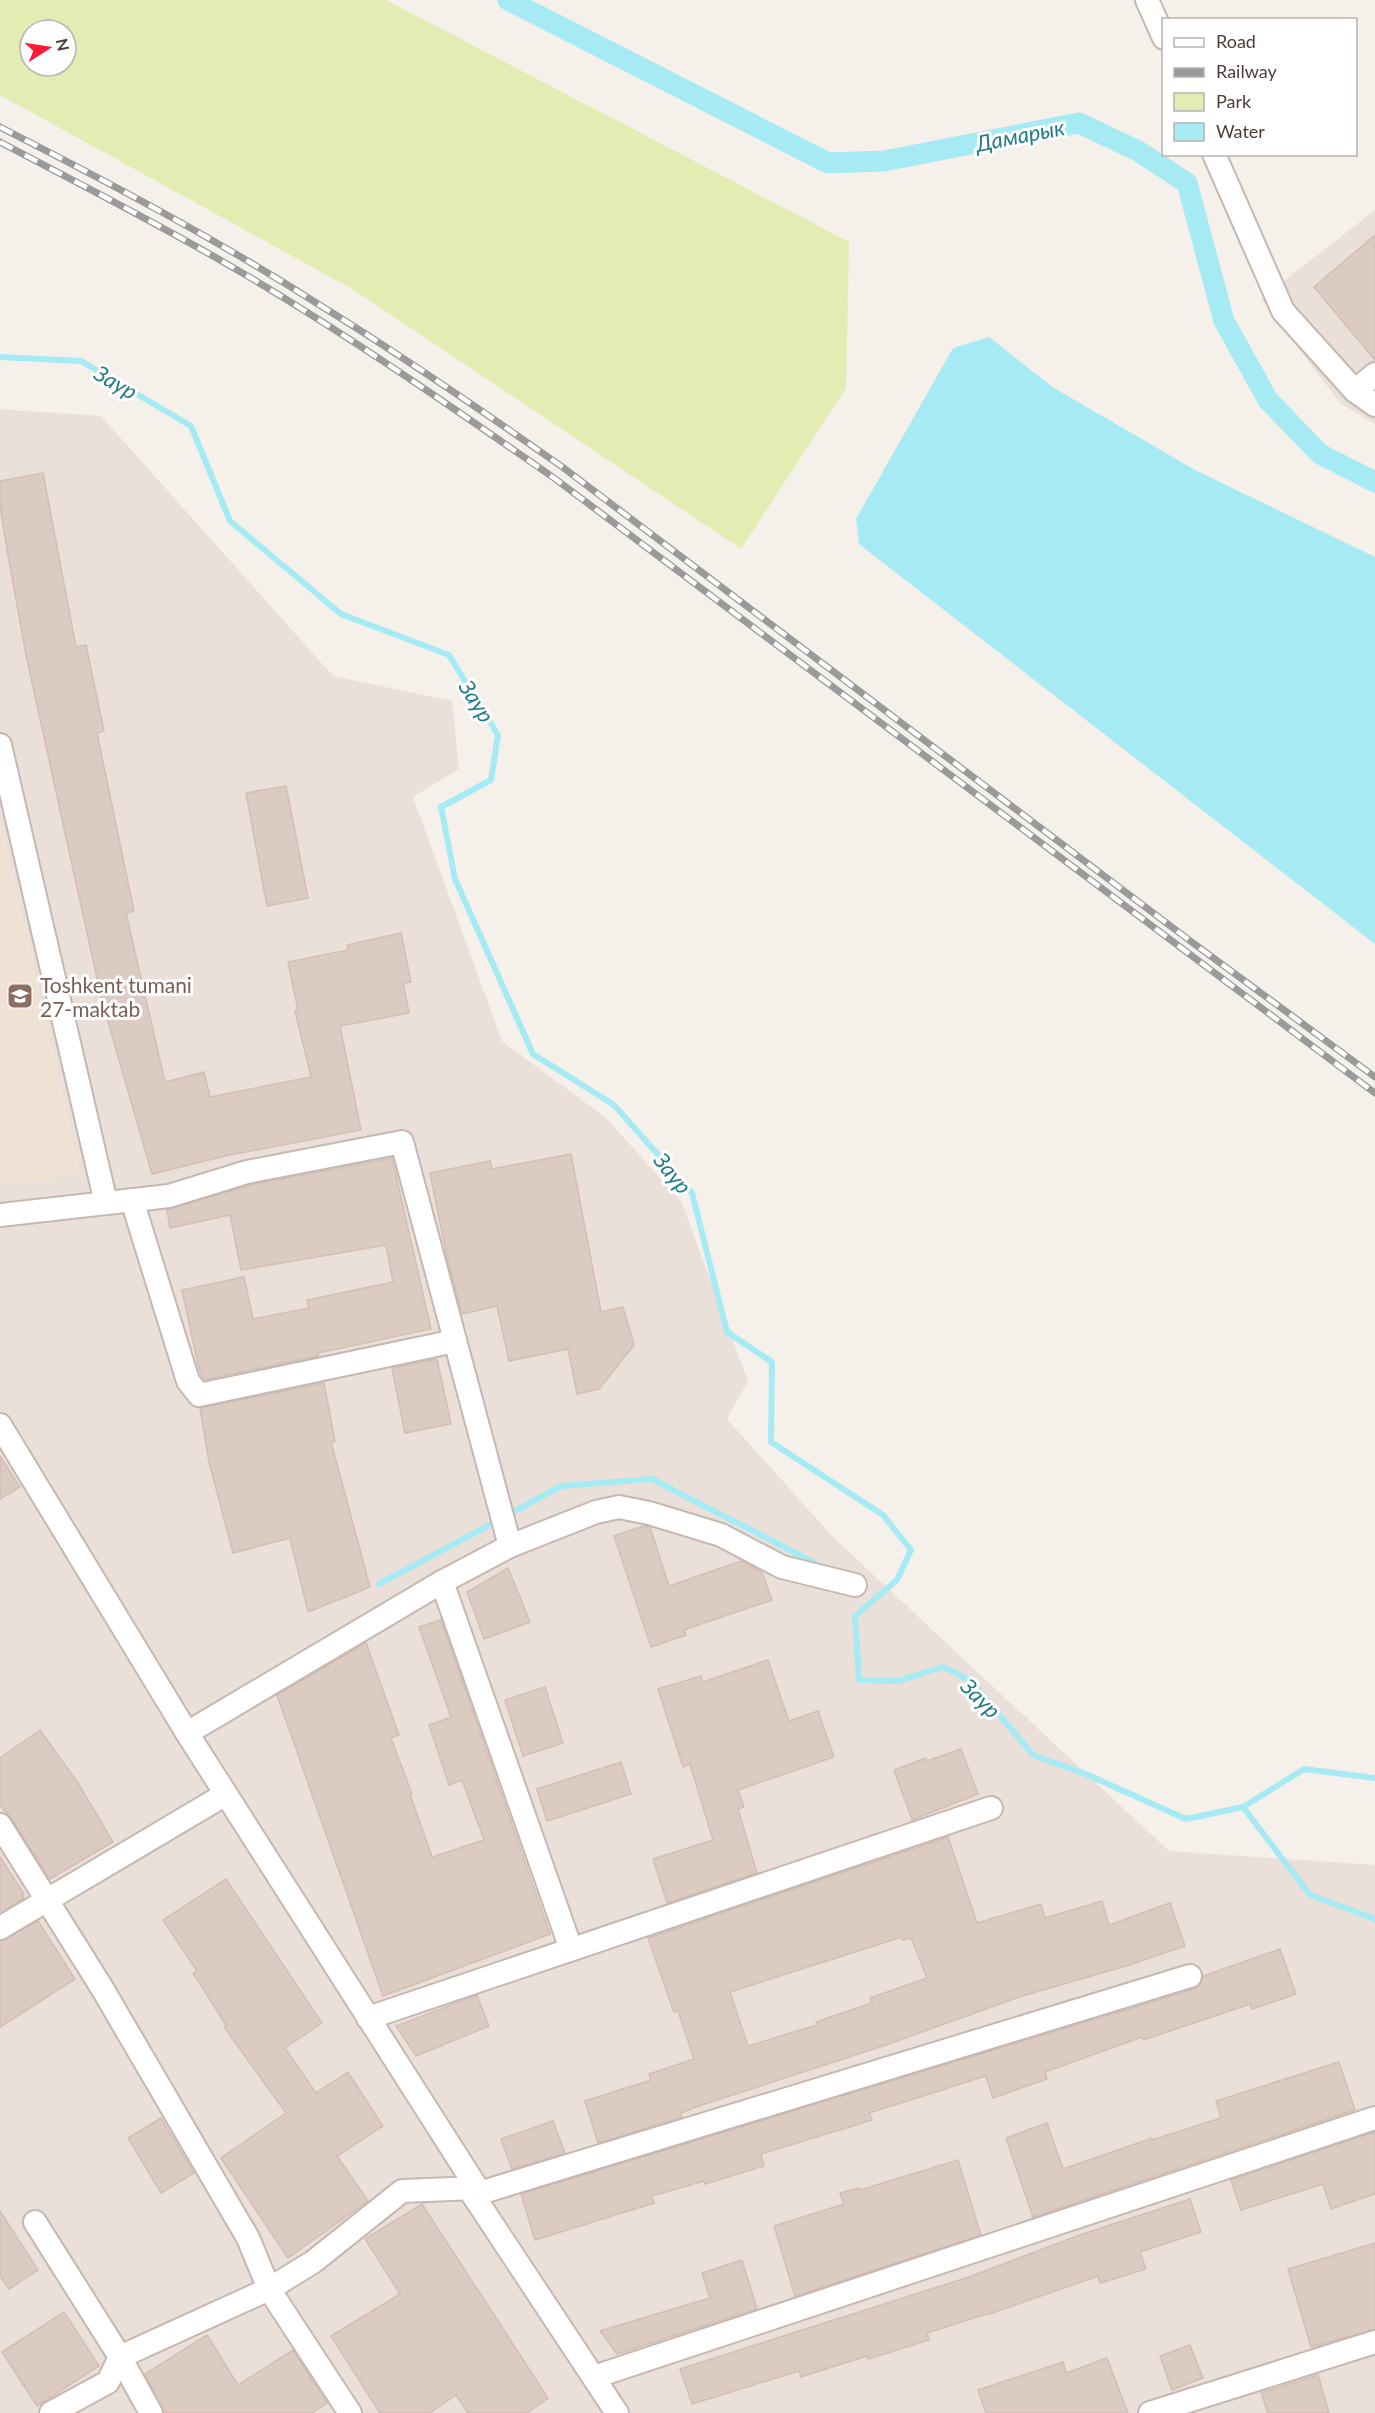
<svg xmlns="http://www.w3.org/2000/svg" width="1375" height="2413" viewBox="0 0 1375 2413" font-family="Lato,sans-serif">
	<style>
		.residential { fill: #eae0d9 }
		.education { fill: #f0e1d5 }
		.green { fill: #e2ecb3; fill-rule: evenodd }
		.water { fill: #a6eaf4 }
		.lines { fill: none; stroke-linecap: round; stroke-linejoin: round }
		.stream { stroke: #a6eaf4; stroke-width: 6 }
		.canal { stroke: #a6eaf4; stroke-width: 21 }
		.building { fill: #dccbc3; stroke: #d4beb3; stroke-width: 1.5; fill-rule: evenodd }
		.minor-casing { stroke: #c5b8b0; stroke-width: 26 }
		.minor { stroke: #fff; stroke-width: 22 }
		.rail-casing { stroke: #9a9a9a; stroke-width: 7 }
		.rail { stroke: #fff; stroke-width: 4.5; stroke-dasharray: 14; stroke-linecap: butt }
		.labels { text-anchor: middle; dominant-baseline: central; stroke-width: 6; stroke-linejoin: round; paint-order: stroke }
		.education-label { font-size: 21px; fill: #785e54; stroke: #fff; text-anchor: start }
		.water-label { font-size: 22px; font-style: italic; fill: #237b8a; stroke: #fff }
	</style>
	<rect width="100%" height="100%" fill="#f6f0eb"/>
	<!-- residential -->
	<g class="residential">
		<path d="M1375,210V424L1341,404L1261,299Z"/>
		<path d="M0,409L101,416L333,676L452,701L459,769L413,797L502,1041L606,1118L681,1201L748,1381L727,1419L834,1538L1169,1851L1375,1865V2413H0Z"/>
	</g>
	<!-- education -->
	<path class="education" d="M0,817L81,1175L0,1184Z"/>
	<!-- green -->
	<path class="green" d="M0,0H386L849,242L846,388L741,549L354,290L0,95ZM30,30H66V66H30Z"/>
	<!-- water -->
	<path class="water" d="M989,337L1054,388L1195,470L1375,557V944L859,544L856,519L953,348Z"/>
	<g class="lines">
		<!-- stream -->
		<g class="stream">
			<path d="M0,357L81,361L191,426L230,521L341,614L449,655L498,735L491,780L441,807L455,879L533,1054L614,1105L692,1193L727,1332L772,1362L771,1442L883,1515L911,1550L897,1580L855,1616L859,1680L898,1681L943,1667L970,1680L1033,1755L1088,1775L1186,1819L1243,1807L1304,1769L1375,1778"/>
			<path d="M506,1516L561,1486L652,1479L815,1563"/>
			<path d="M379,1584L497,1521"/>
			<path d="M1243,1807L1310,1895L1375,1919"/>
		</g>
		<!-- canal -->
		<path class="canal" d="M508,0L828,163L884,161L1079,123L1138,151L1187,183L1224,321L1268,400L1320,454L1375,482"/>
	</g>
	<!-- building -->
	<g class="building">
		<path d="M1375,235V360L1314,287Z"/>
		<path d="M43,473L76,647L86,645L104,731L97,733L134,911L126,913L165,1082L204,1072L210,1097L311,1077L295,1011L298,1010L288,962L348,950L347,945L401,933L411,982L403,983L409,1013L340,1026L361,1130L225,1156L152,1174L102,1001L26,655L8,555L0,506V481Z"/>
		<path d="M286,786L308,898L267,906L246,793Z"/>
		<path d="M571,1154L601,1312L623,1307L634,1345L599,1389L577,1394L568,1349L509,1361L497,1306L462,1314L447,1257L430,1173L490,1161L492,1169Z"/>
		<path d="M392,1158L431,1329L318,1353V1356L204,1380L199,1369L182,1290L244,1277L253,1319L309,1308L307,1300L393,1282L386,1245L241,1270L230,1215L170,1228L167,1210L250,1185Z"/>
		<path d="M437,1359L451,1424L405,1433L392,1368Z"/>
		<path d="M324,1383L335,1441L331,1442L370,1587L308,1612L290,1538L233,1553L209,1462L200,1408Z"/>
		<path d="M0,1456L20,1487L0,1499Z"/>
		<path d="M644,1526L650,1527L669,1586L741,1561L762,1572L772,1600L684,1630L686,1635L651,1647L614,1536Z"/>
		<path d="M508,1568L530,1622L484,1639L467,1592Z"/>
		<path d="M441,1620L550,1934L383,1996L277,1695L366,1643L399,1735L391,1738L412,1794H410L432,1857L484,1840L462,1780L449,1785L429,1725L451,1717L419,1627Z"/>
		<path d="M768,1660L789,1721L818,1711L834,1757L738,1790L744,1807L738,1809L757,1873L667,1903L653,1859L713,1840L690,1764L683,1767L658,1689L701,1676L703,1682Z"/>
		<path d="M545,1687L563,1743L523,1756L505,1700Z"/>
		<path d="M40,1730L78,1783L113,1842L50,1879L11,1818L0,1805V1758Z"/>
		<path d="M961,1749L978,1794L912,1820L894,1770L926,1758L927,1761Z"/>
		<path d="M621,1762L631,1794L547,1821L537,1789Z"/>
		<path d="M948,1837L977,1923L1041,1904L1045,1918L1102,1901L1109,1925L1170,1903L1185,1946L1126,1966L1019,1997L886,2045L696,2107L681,2113L682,2117L598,2143L585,2101L651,2080L649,2074L694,2059L678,2011L674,2012L648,1938ZM902,1937L903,1940L911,1938L927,1978L870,1998L872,2003L816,2022L817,2025L748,2046L730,1992Z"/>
		<path d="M0,1857L24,1894L22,1895L24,1898L0,1912Z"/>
		<path d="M226,1879L322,2023L285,2048L316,2093L348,2072L383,2126L337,2156L368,2201L288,2258L221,2158L286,2113L224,2027L226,2025L193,1973L197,1971L163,1920Z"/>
		<path d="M38,1921L75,1979L0,2027V1941Z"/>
		<path d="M1280,1949L1296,1994L1252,2009L1250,2004L1143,2040L1142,2037L1045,2072L1047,2079L993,2098L986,2076L926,2095L869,2113L872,2120L761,2154L764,2166L705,2184L704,2181L652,2196L654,2203L535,2240L521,2194L1194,1989L1200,1985L1203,1976Z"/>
		<path d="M477,1995L489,2026L416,2056L396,2026Z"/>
		<path d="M1339,2062L1355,2110L1033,2217L1006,2138L1047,2123L1063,2169L1152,2138V2140L1221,2118L1216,2101Z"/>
		<path d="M161,2118L194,2173L161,2193L128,2138Z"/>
		<path d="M553,2121L565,2153L512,2169L501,2139Z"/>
		<path d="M1375,2132V2194L1331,2209L1323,2184L1241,2210L1231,2180Z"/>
		<path d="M958,2160L981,2235L795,2296L774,2226L844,2204L840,2193L859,2188L860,2190Z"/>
		<path d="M1190,2199L1201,2232L1140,2252L1146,2269L1100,2283L1098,2276L987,2315L986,2314L927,2333L929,2340L868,2359L867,2356L801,2377L799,2371L692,2404L680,2369L969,2277L1077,2236Z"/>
		<path d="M422,2204L548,2398L527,2413H468L456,2395L430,2413H380L331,2336L400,2294L365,2239Z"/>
		<path d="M0,2211L38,2270L9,2289L0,2276Z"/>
		<path d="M1375,2243V2329L1311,2347L1288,2269Z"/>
		<path d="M742,2260L757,2309L617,2354L600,2331L710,2298L702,2273Z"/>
		<path d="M64,2312L99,2366L37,2406L2,2352Z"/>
		<path d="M207,2335L238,2385L293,2350L327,2403L312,2413H164L145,2374Z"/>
		<path d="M1190,2345L1203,2378L1172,2390L1160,2356Z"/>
		<path d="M1107,2358L1128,2413H986L978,2390L1063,2362L1066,2373Z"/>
		<path d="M1318,2375L1329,2413H1268L1261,2393Z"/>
	</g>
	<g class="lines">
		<!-- minor casing -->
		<g class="minor-casing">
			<g id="minor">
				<path d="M1147,0L1164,38"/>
				<path d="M1214,154L1283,311L1355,391L1375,405"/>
				<path d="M1355,391L1375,374"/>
				<path d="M0,745L106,1203"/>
				<path d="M132,1200L188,1381L199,1395L455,1341"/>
				<path d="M0,1215L169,1196L247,1172L402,1142L510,1546"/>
				<path d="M0,1425L187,1733L477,2188L473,2195L617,2413"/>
				<path d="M442,1582L571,1949"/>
				<path d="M187,1733L442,1582L510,1546L596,1512L619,1507L649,1513L721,1535L782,1567L855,1585"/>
				<path d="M0,1825L102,1988L248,2238L269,2289L350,2413"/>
				<path d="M0,1928L226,1794"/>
				<path d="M368,2018L991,1808"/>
				<path d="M473,2195L1190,1976"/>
				<path d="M35,2222L120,2357L151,2413"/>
				<path d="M594,2377L1375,2118"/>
				<path d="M51,2413L108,2382L120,2357L269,2289L313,2262L402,2191L477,2188"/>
				<path d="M1150,2413L1375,2342"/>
			</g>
		</g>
		<!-- minor -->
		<use href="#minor" class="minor"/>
		<!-- rail casing -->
		<g class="rail-casing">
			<g id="rail">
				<path d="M0,127C108,182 216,239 318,304C401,355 481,410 561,466L1193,943L1375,1077"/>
				<path d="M0,142C103,196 207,249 305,311C390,364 472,421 554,478L1375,1093"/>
			</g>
		</g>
		<!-- rail -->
		<use href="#rail" class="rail"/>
	</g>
	<!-- icons -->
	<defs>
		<g id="school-square" transform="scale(1.35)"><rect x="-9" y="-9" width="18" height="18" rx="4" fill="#8d6e63" stroke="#fff"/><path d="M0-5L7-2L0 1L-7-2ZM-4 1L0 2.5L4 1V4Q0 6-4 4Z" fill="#fff"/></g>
	</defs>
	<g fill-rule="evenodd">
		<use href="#school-square" x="20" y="996"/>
	</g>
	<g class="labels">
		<!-- education labels -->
		<g class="education-label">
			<text x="40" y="984">Toshkent tumani<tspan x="40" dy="24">27-maktab</tspan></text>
		</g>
		<!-- water labels -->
		<g class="water-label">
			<text transform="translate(1020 135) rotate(-11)">Дамарык</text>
			<text transform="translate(116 382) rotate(30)">Заур</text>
			<text transform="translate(477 701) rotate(58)">Заур</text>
			<text transform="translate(673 1173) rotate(51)">Заур</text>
			<text transform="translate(981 1698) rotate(45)">Заур</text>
		</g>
	</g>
	<!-- legend -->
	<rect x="1162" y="18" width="195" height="138" fill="#ffffff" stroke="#b7b2af" stroke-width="1.5"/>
	<rect x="1174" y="38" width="30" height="9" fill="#ffffff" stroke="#b7b2af" stroke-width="1.5"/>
	<text x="1216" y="48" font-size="18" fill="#4b3e38">Road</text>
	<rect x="1174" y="68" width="30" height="9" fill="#9a9a9a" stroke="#b7b2af" stroke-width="1.5"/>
	<text x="1216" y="78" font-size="18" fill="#4b3e38">Railway</text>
	<rect x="1174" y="93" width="30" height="18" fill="#e2ecb3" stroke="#b7b2af" stroke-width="1.5"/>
	<text x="1216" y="108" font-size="18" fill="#4b3e38">Park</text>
	<rect x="1174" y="123" width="30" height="18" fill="#a6eaf4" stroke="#b7b2af" stroke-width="1.5"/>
	<text x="1216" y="138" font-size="18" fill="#4b3e38">Water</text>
	<!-- north arrow -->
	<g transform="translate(48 48) rotate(78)"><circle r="28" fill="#ffffff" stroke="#b7b2af" stroke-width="1.5"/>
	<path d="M0-4.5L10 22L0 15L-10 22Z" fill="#ff1937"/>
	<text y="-9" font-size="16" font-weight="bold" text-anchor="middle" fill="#4b3e38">N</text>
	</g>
</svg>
